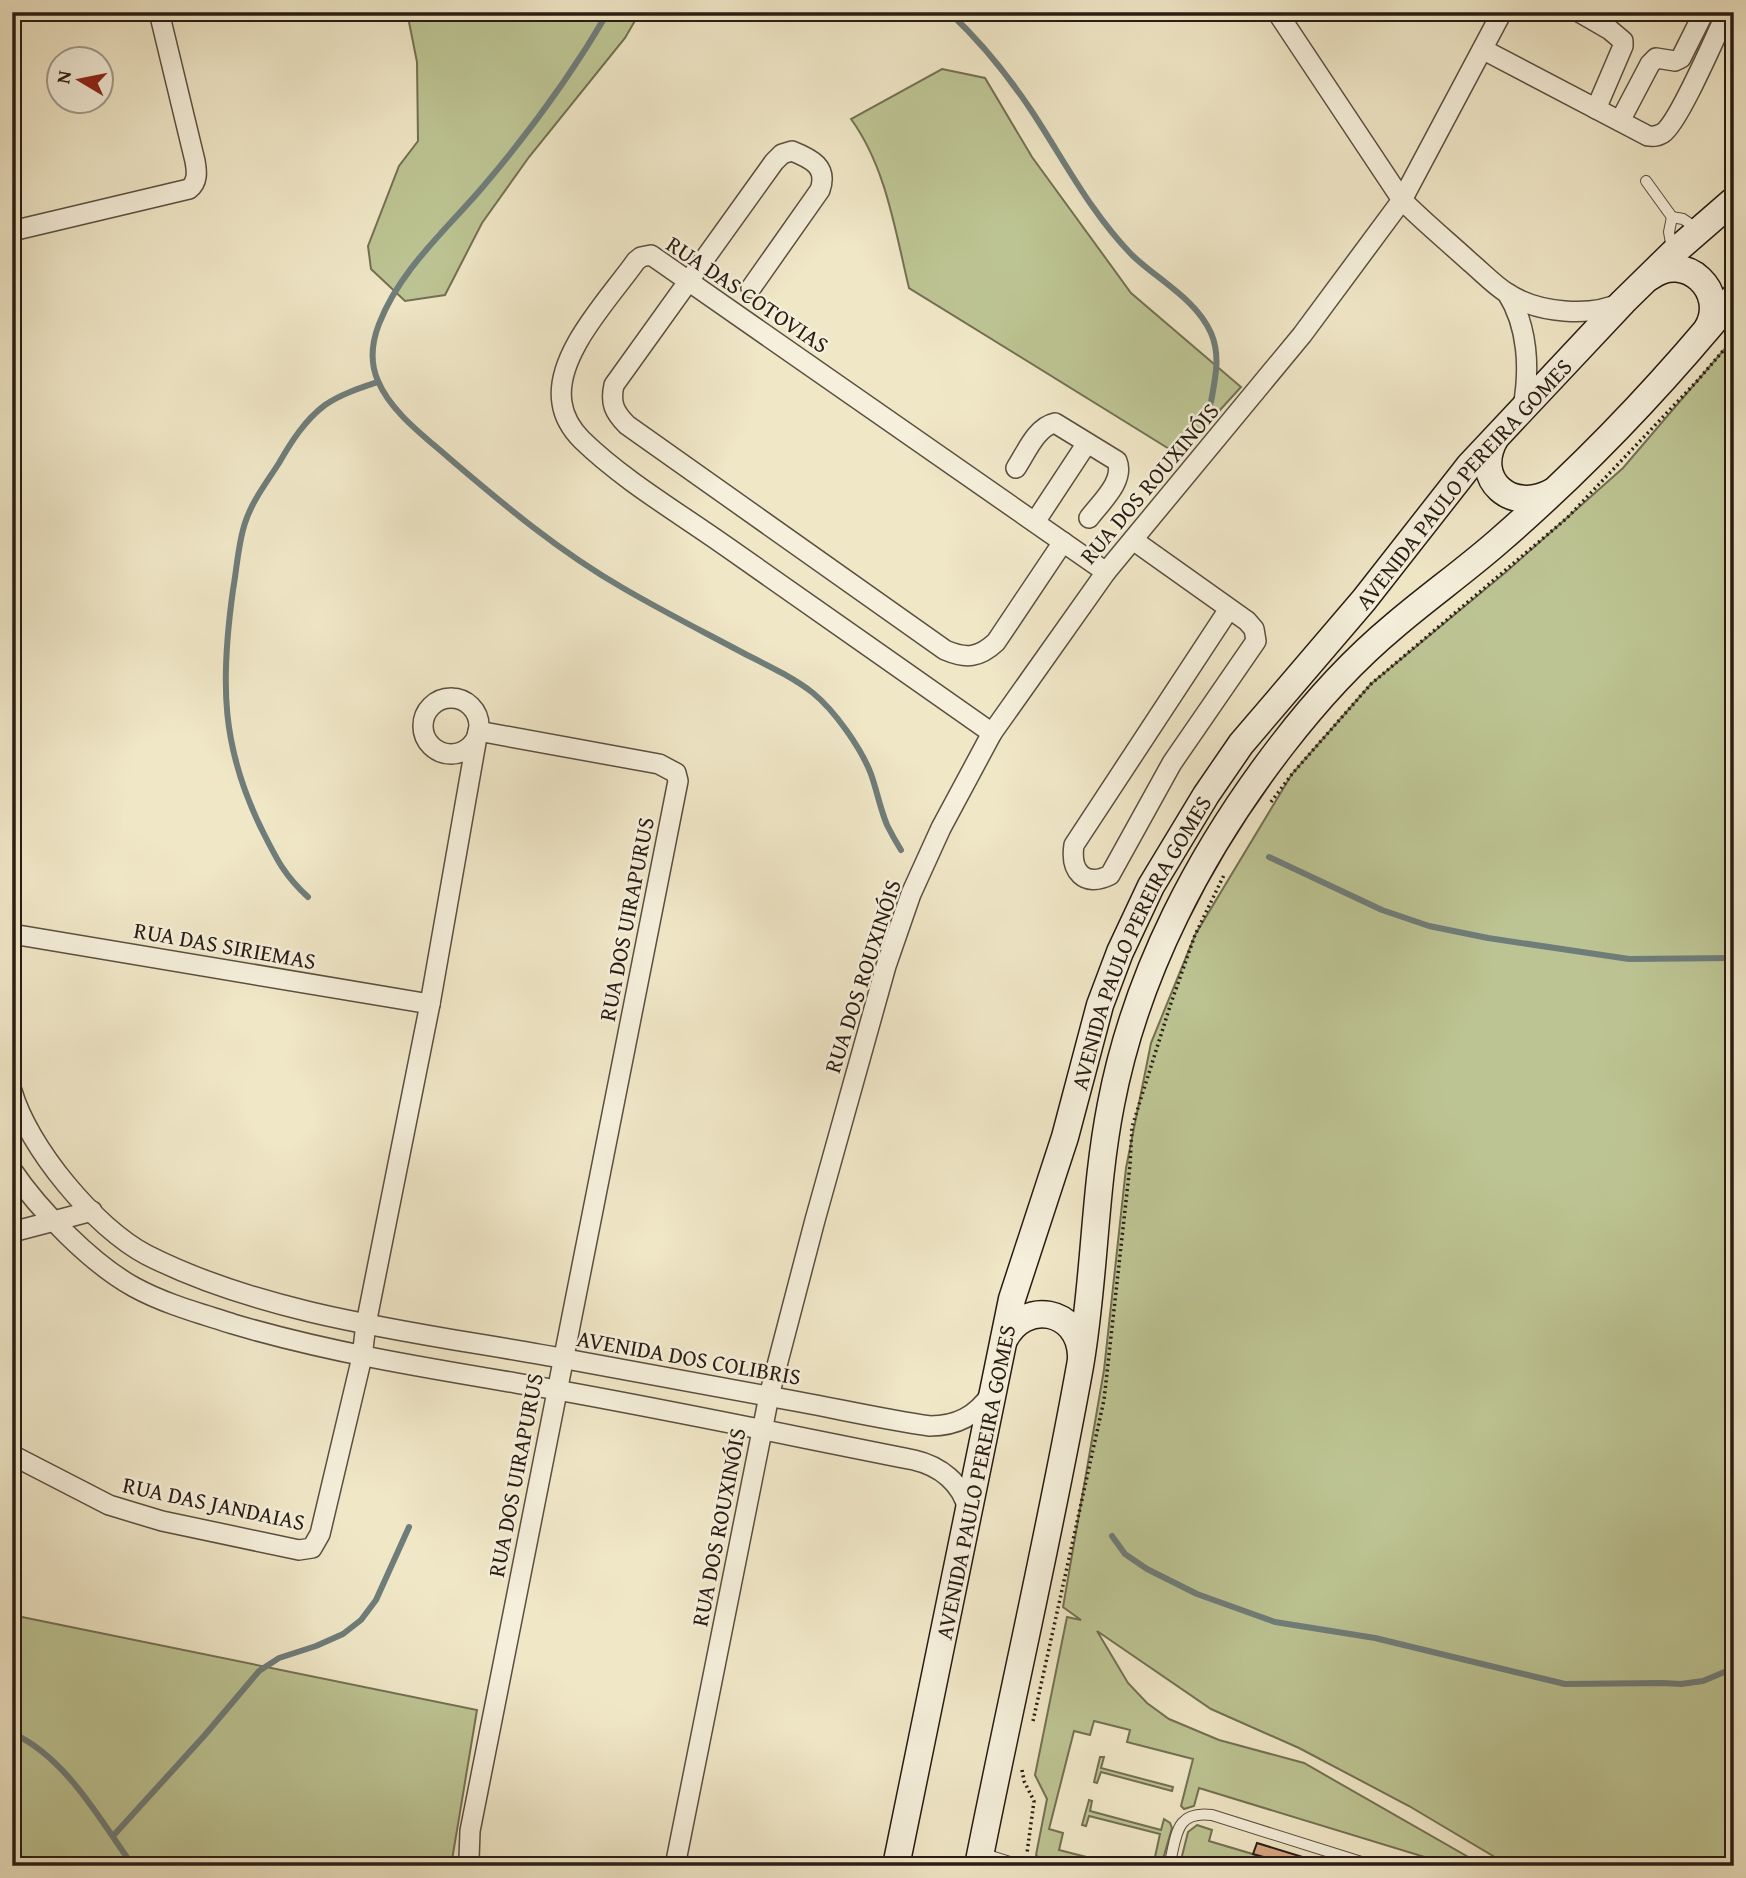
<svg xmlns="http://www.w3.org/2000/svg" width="1746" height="1878" viewBox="0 0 1746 1878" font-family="'Gentium Book Plus',serif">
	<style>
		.green { fill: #bdc493; stroke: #737053; stroke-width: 2 }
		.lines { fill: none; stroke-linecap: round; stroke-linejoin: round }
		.stream { stroke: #6f7d7a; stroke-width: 6 }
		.building { fill: #d7a782; stroke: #291c13; stroke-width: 2 }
		.service-casing { stroke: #5b4f40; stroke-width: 12 }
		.minor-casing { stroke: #5b4f40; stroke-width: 22 }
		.secondary-casing { stroke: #291c13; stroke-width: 29 }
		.path { stroke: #291c13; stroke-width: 3.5; stroke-dasharray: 2 3.5; stroke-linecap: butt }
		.service { stroke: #f5efdb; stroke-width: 10 }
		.minor { stroke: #f5efdb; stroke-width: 19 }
		.secondary { stroke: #f5efdb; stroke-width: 26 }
		.labels { text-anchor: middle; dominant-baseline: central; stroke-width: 5; stroke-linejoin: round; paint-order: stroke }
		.street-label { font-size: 23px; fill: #291c13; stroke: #f5efdb }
	</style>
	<rect width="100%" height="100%" fill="#f0e7c7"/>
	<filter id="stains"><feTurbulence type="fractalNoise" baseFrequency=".00286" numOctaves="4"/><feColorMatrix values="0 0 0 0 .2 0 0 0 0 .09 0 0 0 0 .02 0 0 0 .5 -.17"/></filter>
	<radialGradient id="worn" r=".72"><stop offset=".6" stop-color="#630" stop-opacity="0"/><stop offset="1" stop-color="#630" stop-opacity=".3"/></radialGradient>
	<!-- green -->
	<g class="green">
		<path d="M407,12H640L625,38L529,157L482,223L445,295L405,301L371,269L368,246L399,166L418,141L417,62Z"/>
		<path d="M942,69L985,78L1032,157L1131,293L1241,387L1179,455L909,288C895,230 886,167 851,119Z"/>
		<path d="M1734,338V1866H1510L1409,1806L1299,1748L1211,1709L1097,1631L1128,1683L1147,1703L1169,1719L1219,1740L1304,1763L1484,1866H1454L1199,1788L1194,1806L1184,1809L1181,1806L1193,1759L1127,1742L1130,1730L1094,1721L1090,1735L1074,1731L1049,1829L1063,1833L1059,1850L1122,1866H1052L1044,1864L1036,1855L1047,1799L1035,1775L1067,1617L1081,1620L1063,1607L1104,1370L1126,1168L1151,1043L1195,935L1292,774L1371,684L1506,572L1623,468Z"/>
		<path d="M12,1615L477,1710L451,1866H12Z"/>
		<path d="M1100,1757H1104L1101,1768L1173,1787L1172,1791L1101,1772L1097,1783L1094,1782Z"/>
		<path d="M1089,1800L1092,1801L1090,1811L1161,1830L1164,1819L1170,1823L1172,1828L1161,1866H1153L1160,1834L1089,1816L1086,1826L1082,1825Z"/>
		<path d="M1197,1825L1212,1830L1209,1841L1266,1858L1263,1866H1203L1181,1860L1188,1832Z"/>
	</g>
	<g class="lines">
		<!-- stream -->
		<g class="stream">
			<path d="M608,12C572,74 528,134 481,189C444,232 400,270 379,324C372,342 370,363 378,381C391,412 424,436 449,458C504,505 560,552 623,588C664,612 706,633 747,655C769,666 794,678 813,693C835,711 861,748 871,774C877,791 880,808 887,825C891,833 896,842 901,850"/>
			<path d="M949,12C981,42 1007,74 1031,110C1064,160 1090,212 1132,255C1158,280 1196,299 1211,333C1221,356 1215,379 1211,402"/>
			<path d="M1269,857L1382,910L1429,926L1488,938L1629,959L1734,958"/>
			<path d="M308,897C285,876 277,860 263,832C221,748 220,683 233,590C237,568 238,544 245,523C252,501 267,482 279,463C291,442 305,420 325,405C341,394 360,388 378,382"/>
			<path d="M1112,1536L1125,1554L1147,1569L1197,1594L1275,1622L1375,1638L1565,1684L1663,1683L1681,1684L1703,1681L1734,1668"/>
			<path d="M12,1733C66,1757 100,1820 133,1866"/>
			<path d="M113,1836L204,1736L259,1671L279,1658L316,1646L343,1634L361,1620L376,1600L409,1527"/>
		</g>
	</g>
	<!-- building -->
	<g class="building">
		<path d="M1257,1843L1322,1863L1321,1866H1281L1282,1862L1253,1854Z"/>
		<path d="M1266,1858L1282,1862L1281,1866H1263Z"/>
		<path d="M1181,1860L1203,1866H1179Z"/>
	</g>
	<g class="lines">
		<!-- service casing -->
		<g class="service-casing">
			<g id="service">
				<path d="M1646,181L1672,217L1683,219L1699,230"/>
				<path d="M1672,249L1669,232L1672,217"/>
				<path d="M981,1853L1023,1866"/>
				<path d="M1169,1866C1177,1837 1174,1810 1212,1815L1374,1866"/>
			</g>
		</g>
		<!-- minor casing -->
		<g class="minor-casing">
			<g id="minor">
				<path d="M1277,12L1402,200C1424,222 1447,241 1470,262C1482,272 1494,285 1507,293C1537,313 1591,318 1622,302"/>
				<path d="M1579,12L1610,30L1623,41V46L1596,109"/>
				<path d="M1484,50L1648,136C1654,137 1658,136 1663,133C1679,122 1716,35 1727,12"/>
				<path d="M1620,121L1650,64L1656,58L1675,61L1681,58L1704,12"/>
				<path d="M12,231L189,189C198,182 197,172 195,161L159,12"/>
				<path d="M751,288L820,190C828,167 812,159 792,151L782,154L774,162L614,385C610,403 614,412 627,425L945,650C966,659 979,658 996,642L1063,542"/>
				<path d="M1507,293C1528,326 1530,369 1523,407"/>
				<path d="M1016,468C1026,453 1036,427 1055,423L1117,461C1125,481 1101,502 1089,518"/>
				<path d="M1035,522L1087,443"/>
				<path d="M1133,540L1247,621L1254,629L1256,641L1172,763L1110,875C1084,888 1070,871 1074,845L1229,609"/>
				<circle cx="451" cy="726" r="28"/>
				<path d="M992,733C904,671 815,609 727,547C679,513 623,480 582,440C572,430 564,417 562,403C554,355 610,298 636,261L641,257L651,255L1106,572"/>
				<path d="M12,934L430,1004"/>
				<path d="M12,1091C28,1147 95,1228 147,1255C271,1318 431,1334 566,1359C644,1373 722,1387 800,1402C843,1410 887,1420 930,1426C957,1426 976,1416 991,1394"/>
				<path d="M12,1170C39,1210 92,1264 134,1287C165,1304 199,1313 233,1324C331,1353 432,1369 534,1386C661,1408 787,1435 914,1460C940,1466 962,1483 968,1510"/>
				<path d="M12,1232L92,1211"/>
				<path d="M12,1455L109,1505L162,1521L299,1550L312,1548L320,1534L362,1357L366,1324L430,1004L478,731L659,764L676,773L678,781L470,1831L469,1859L471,1866"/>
				<path d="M675,1866L769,1396L815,1220L886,966L911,894L941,828L992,733L1106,572L1302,335L1402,200L1502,12"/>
			</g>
		</g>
		<!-- secondary casing -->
		<g class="secondary-casing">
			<g id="secondary">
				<path d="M1650,277C1685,250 1729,292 1707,329"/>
				<path d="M1495,439C1472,480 1512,514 1552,492"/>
				<path d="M1004,1340C1024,1299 1079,1309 1081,1355"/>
				<path id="s1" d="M896,1866L1012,1299L1065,1137L1100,1005L1120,952L1151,886L1206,795L1241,744L1364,600L1469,466L1623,302L1673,253L1734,200"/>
				<path d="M978,1866C1011,1699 1050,1533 1080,1366C1095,1279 1094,1190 1111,1104C1136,973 1201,850 1282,745C1315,702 1352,661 1394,626C1429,596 1466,570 1500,540C1584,467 1663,384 1734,297"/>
			</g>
		</g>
		<!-- path -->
		<g class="path">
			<path d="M1271,802L1292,774L1371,684L1567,518L1698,380L1734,338"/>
			<path d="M1033,1721L1104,1400L1130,1165L1132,1127L1170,1006L1195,935L1225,873"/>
			<path d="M1022,1770L1024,1781L1034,1801L1027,1853"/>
		</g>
		<!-- service -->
		<use href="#service" class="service"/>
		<!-- minor -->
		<use href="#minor" class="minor"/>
		<!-- secondary -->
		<use href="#secondary" class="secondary"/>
	</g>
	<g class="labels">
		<!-- street labels -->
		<g class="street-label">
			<text transform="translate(748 294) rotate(34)">RUA DAS COTOVIAS</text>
			<text transform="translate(1149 483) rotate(-50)">RUA DOS ROUXINÓIS</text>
			<text stroke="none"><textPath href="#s1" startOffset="1526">AVENIDA PAULO PEREIRA GOMES</textPath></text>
			<text transform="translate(626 919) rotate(-79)">RUA DOS UIRAPURUS</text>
			<text stroke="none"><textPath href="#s1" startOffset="959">AVENIDA PAULO PEREIRA GOMES</textPath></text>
			<text transform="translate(225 945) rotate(10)">RUA DAS SIRIEMAS</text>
			<text transform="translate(862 976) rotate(-72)">RUA DOS ROUXINÓIS</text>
			<text transform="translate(689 1357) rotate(10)">AVENIDA DOS COLIBRIS</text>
			<text transform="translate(515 1475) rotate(-79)">RUA DOS UIRAPURUS</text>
			<text stroke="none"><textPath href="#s1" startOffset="392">AVENIDA PAULO PEREIRA GOMES</textPath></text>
			<text transform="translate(214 1503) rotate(12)">RUA DAS JANDAIAS</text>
			<text transform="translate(718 1527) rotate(-79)">RUA DOS ROUXINÓIS</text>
		</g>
	</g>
	<!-- margin -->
	<rect width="1746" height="1878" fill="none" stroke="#f0e7c7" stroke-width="42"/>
	<rect x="14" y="14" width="1718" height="1850" fill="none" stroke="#291c13" stroke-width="3.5"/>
	<rect x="21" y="21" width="1704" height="1836" fill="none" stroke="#291c13" stroke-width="2"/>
	<!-- north arrow -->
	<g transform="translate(80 80) rotate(280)"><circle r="33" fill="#f5efdb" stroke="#a39b8b" stroke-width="2"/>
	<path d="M0-5L12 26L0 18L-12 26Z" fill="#8f2418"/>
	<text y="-10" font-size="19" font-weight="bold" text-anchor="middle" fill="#291c13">N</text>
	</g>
	<rect width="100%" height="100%" filter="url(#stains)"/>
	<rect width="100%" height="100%" fill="url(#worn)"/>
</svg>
